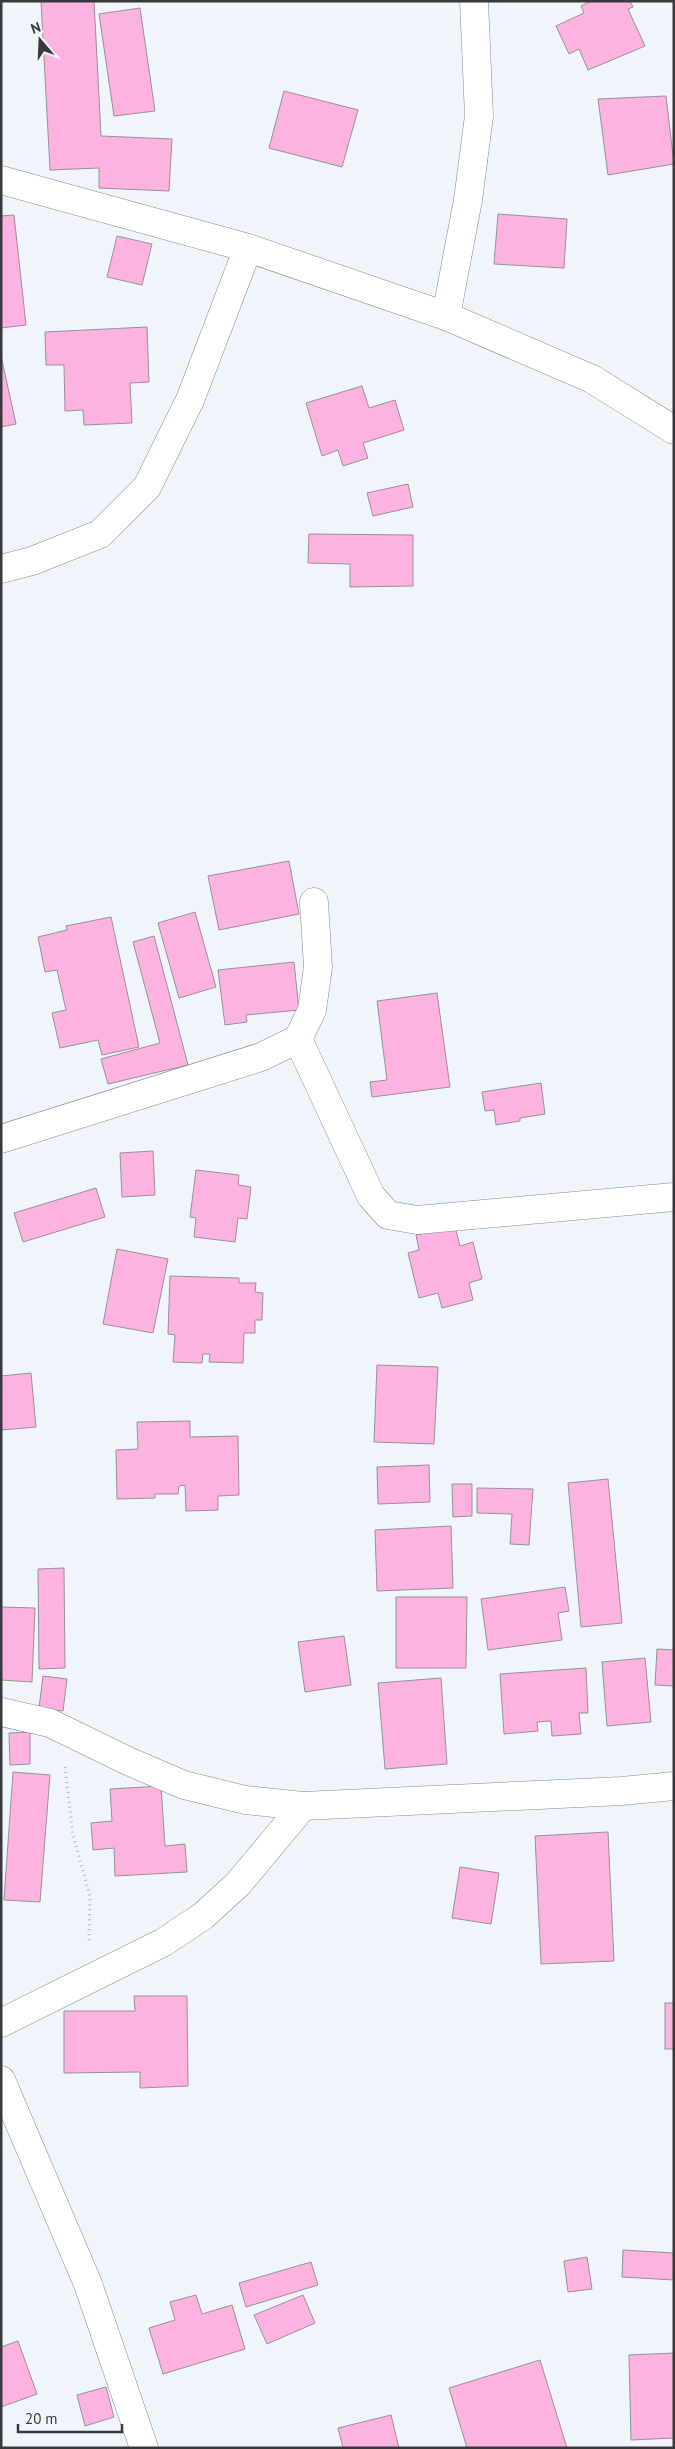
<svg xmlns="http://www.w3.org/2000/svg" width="675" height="2449" viewBox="0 0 675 2449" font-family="'PT Sans',sans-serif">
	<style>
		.building { fill: #feb2e0; stroke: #989195 }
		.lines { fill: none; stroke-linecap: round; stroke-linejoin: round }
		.minor-casing { stroke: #868b91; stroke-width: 29 }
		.path { stroke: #b2b6bc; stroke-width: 3; stroke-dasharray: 1 4; stroke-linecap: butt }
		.minor { stroke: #fff; stroke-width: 28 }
	</style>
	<rect width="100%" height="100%" fill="#f0f5fc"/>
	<!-- building -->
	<g class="building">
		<path d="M41,1H94L101,136L172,139L169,191L99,188V168L50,170Z"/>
		<path d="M591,1H630L633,7L628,9L645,46L588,70L579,49L569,54L556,26L584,13L581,6Z"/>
		<path d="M140,8L155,111L114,116L99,14Z"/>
		<path d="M284,91L358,110L342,167L269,148Z"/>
		<path d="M666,96L674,164L608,175L598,99Z"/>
		<path d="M498,214L567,219L564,268L494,264Z"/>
		<path d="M14,215L26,325L1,328V216Z"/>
		<path d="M117,236L152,244L142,285L107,277Z"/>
		<path d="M147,327L149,382L130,383L132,423L84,425L83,410L65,411L64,365H46L45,332Z"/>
		<path d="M1,356L16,424L1,427Z"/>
		<path d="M362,386L369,408L395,400L404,430L363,443L368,458L343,466L338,450L322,456L306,403Z"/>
		<path d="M408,484L413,507L373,516L367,493Z"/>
		<path d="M309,534L413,535V586L350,587V564L308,563Z"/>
		<path d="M289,861L299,914L219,930L208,876Z"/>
		<path d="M195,912L216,987L179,998L158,923Z"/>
		<path d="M111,917L139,1047L102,1055L98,1040L60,1048L52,1013L66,1010L57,970L45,972L38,937L67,930L66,926Z"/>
		<path d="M154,936L188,1065L108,1084L101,1059L160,1043L133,942Z"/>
		<path d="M294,962L299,1010L246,1015L247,1022L225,1025L218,970Z"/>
		<path d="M437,993L450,1087L372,1097L370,1082L387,1080L377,1001Z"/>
		<path d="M541,1083L545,1114L520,1118V1121L496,1125L494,1110L485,1111L482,1092Z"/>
		<path d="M153,1151L155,1195L122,1197L120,1153Z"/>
		<path d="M196,1170L239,1175L238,1185L251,1187L247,1219L238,1218L235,1242L194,1237L196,1218L190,1217Z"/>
		<path d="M96,1188L105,1217L23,1242L14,1213Z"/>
		<path d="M455,1226L460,1246L473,1242L482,1279L469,1283L473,1300L442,1308L438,1293L419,1298L408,1253L419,1250L416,1235Z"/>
		<path d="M117,1249L168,1259L153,1333L103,1324Z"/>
		<path d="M170,1276L239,1278V1283H256L255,1292L263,1293L262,1320H255V1333H244L243,1363L209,1362L210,1354H203L202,1363L173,1362L175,1335L168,1334Z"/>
		<path d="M377,1365L438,1367L434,1444L374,1442Z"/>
		<path d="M31,1373L36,1427L1,1430V1376Z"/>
		<path d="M190,1421V1437L238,1436L239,1495L218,1496V1510L186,1511L185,1485L179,1486L178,1494H155V1498L117,1499L116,1450L138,1449L137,1422Z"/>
		<path d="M429,1465L430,1502L378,1504L377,1467Z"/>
		<path d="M608,1479L622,1623L581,1627L568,1483Z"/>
		<path d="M452,1484H472V1516L453,1517Z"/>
		<path d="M477,1488L533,1489L529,1545L510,1544L512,1514L477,1513Z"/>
		<path d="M451,1526L453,1588L377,1591L375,1530Z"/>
		<path d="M64,1568L65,1668L39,1669L38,1569Z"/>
		<path d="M565,1587L569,1611L558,1613L562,1640L488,1650L481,1599Z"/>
		<path d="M396,1597H467L466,1668H396Z"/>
		<path d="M1,1607L35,1608L32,1682L1,1680Z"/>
		<path d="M344,1636L351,1685L305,1692L298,1642Z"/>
		<path d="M657,1649L674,1650V1686L655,1685Z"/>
		<path d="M645,1658L651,1722L607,1726L602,1662Z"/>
		<path d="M586,1668L588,1713H579L581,1734L552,1736L551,1721L537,1722L538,1731L504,1734L500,1674Z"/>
		<path d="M43,1676L67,1679L63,1711L39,1708Z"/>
		<path d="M441,1678L447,1764L385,1769L378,1683Z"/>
		<path d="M30,1732V1764L10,1765L9,1733Z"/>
		<path d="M13,1772L50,1775L40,1902L4,1900Z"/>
		<path d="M161,1786L165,1846L185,1844L187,1872L115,1876L114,1848L93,1850L91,1823L112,1821L110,1789Z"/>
		<path d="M608,1832L614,1961L541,1964L535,1836Z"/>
		<path d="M460,1867L499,1873L491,1924L452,1918Z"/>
		<path d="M134,1996H187L188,2086L140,2088V2072L64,2073V2011H135Z"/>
		<rect x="665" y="2003" width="9" height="46"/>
		<path d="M623,2250L674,2253V2280L622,2277Z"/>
		<path d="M587,2257L592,2289L568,2292L564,2261Z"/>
		<path d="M311,2262L318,2285L246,2307L239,2283Z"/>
		<path d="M196,2295L202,2314L232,2305L245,2349L163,2374L149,2328L175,2320L170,2302Z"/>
		<path d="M303,2295L315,2323L267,2344L254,2315Z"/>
		<path d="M18,2341L37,2394L1,2407V2347Z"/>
		<path d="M674,2353V2438L631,2440L629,2355Z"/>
		<path d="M540,2360L567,2448H467L449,2388Z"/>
		<path d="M106,2387L114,2417L85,2426L77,2395Z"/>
		<path d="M391,2415L399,2448H343L338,2428Z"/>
	</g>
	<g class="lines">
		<!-- minor casing -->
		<g class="minor-casing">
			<g id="minor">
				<path d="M1,180L248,248L446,316L592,379L674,430"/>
				<path d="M446,316L468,200L479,116L474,1"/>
				<path d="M1,569L32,561L100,534L147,487L190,400L248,248"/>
				<path d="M298,1039L371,1196L388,1215L417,1220L674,1197"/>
				<path d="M1,1139L261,1057L298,1039L312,1010L318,967L314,902"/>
				<path d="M1,1712L50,1723L128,1761L184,1785L245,1800L303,1806L622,1791L674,1786"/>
				<path d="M1,2023L164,1942L203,1916L238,1884L303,1806"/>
				<path d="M1,2080L88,2284L144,2448"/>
			</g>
		</g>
		<!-- path -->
		<path class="path" d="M65,1767L73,1835L90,1896L89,1943"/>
		<!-- minor -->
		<use href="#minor" class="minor"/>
	</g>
	<!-- border -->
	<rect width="675" height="2449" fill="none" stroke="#37393c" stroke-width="5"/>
	<!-- north arrow -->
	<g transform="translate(40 40) rotate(341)" stroke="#f0f5fc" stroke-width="4" paint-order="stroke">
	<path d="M0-4L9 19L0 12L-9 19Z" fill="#37393c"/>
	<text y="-8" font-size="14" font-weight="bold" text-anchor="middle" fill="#37393c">N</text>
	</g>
	<!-- scale -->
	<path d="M18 2424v8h104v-8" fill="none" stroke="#37393c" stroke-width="2.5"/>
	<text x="25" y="2424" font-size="15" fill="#37393c" stroke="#f0f5fc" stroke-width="4" paint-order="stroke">20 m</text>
</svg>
